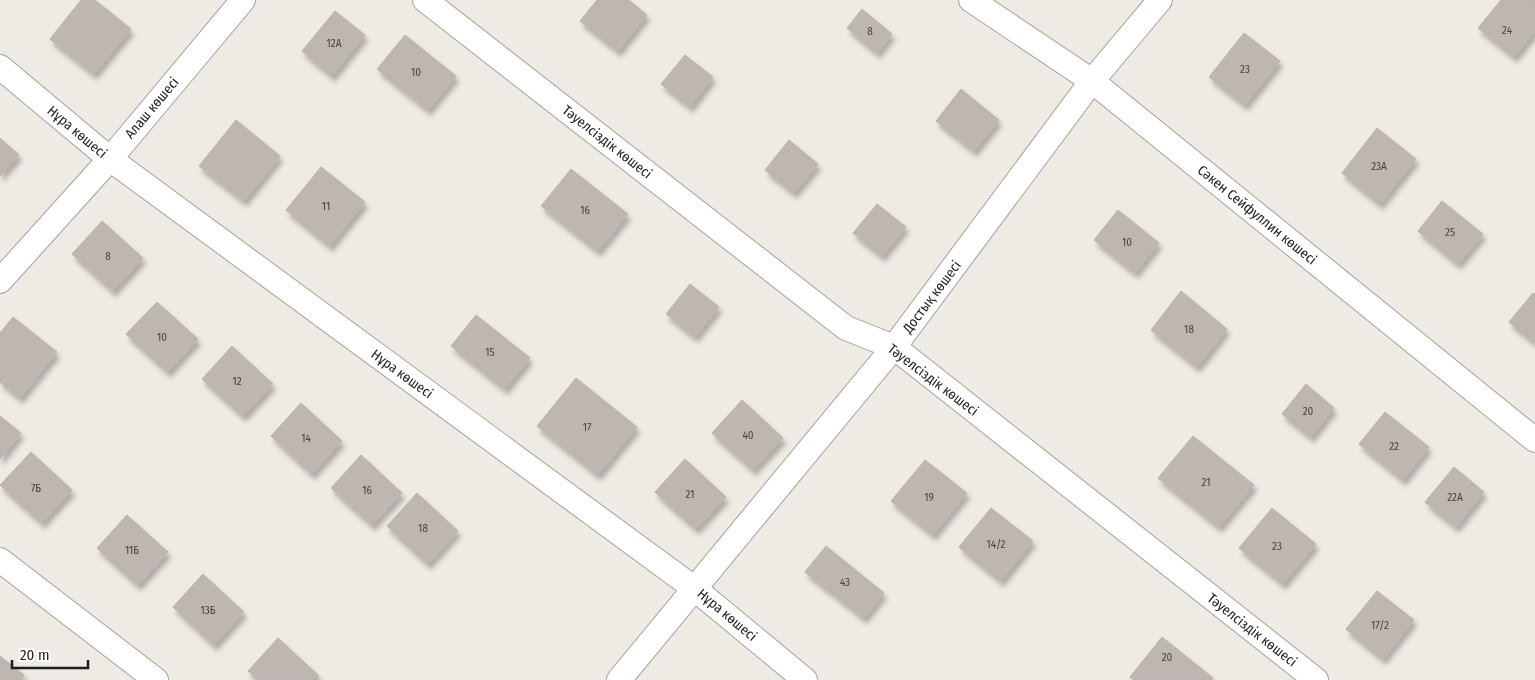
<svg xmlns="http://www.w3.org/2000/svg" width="1535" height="680" viewBox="0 0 1535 680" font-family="'Fira Sans Condensed',sans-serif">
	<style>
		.building { fill: #beb6b1; stroke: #beb1a8; filter: url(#shadow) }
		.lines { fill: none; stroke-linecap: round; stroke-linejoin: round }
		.minor-casing { stroke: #a1a1a1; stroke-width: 26 }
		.minor { stroke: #fff; stroke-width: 24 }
		.labels { text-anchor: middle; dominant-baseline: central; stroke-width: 4.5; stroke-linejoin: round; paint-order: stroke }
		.number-label { font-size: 11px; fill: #454342 }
		.street-label { font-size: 14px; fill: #1d1d1d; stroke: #fff }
	</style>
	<defs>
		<filter id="shadow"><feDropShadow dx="3" dy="5.5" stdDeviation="2.5" flood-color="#0004"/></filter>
	</defs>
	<rect width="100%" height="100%" fill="#eeeae4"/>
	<!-- building -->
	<g class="building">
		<path d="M81,0H95L131,29L94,74L50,39Z"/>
		<path d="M597,0H629L647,15L618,51L580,21Z"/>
		<path d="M1501,0H1535V31L1514,57L1478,28Z"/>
		<path d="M862,9L892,34L877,53L847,28Z"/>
		<path d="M335,11L365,35L332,76L302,51Z"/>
		<path d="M1244,33L1280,61L1245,105L1209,77Z"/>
		<path d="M405,35L456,76L428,110L377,69Z"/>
		<path d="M685,55L713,77L690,107L661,84Z"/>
		<path d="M961,89L999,120L974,151L936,121Z"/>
		<path d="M236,120L280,156L244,201L199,166Z"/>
		<path d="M1377,128L1416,159L1380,204L1342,173Z"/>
		<path d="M0,138L19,155L0,176Z"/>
		<path d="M789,140L818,164L794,193L765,170Z"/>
		<path d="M321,167L365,202L330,246L286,210Z"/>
		<path d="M571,169L628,214L598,251L541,206Z"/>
		<path d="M1442,201L1483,234L1458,264L1418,231Z"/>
		<path d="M877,204L906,227L882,256L853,233Z"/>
		<path d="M1118,210L1159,243L1135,273L1094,240Z"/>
		<path d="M102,221L143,258L113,291L72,254Z"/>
		<path d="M690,284L719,307L695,337L666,314Z"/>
		<path d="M1181,291L1227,329L1197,367L1151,330Z"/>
		<path d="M1533,293L1535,294V343L1509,322Z"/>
		<path d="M157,302L198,339L168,372L126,334Z"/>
		<path d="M476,315L530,358L505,389L451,346Z"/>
		<path d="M13,317L57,352L20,398L0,382V333Z"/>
		<path d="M232,346L273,384L243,416L202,379Z"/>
		<path d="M576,378L637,427L598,475L537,426Z"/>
		<path d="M1306,384L1334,408L1311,437L1282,414Z"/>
		<path d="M742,400L783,438L753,470L712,433Z"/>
		<path d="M301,403L342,441L312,474L271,436Z"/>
		<path d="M1385,412L1429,447L1403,480L1359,444Z"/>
		<path d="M0,416L21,433L0,459Z"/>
		<path d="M1193,436L1254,485L1219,527L1158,478Z"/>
		<path d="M31,452L72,490L42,523L0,485Z"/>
		<path d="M361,455L402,493L372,525L331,488Z"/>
		<path d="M685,459L726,497L696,529L655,492Z"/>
		<path d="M925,460L967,493L933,535L891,501Z"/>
		<path d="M1454,467L1484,492L1456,527L1425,502Z"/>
		<path d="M417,493L458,531L428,564L387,526Z"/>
		<path d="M991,508L1033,541L1001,581L959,547Z"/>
		<path d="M1272,508L1316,544L1283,584L1239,548Z"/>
		<path d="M127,515L168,552L138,585L97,548Z"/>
		<path d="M826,546L884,593L864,618L805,572Z"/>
		<path d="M203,574L244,612L214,645L173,607Z"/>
		<path d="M1377,591L1414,620L1383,659L1346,629Z"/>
		<path d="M1162,637L1213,678L1211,680H1134L1130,677Z"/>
		<path d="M278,638L319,676L315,680H258L248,671Z"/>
		<path d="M0,656L24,675L20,680H0Z"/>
	</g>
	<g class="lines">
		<!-- minor casing -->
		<g class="minor-casing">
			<g id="minor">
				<path d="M425,0L846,328L894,347L1316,680"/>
				<path d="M971,0L1092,81L1535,440"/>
				<path d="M0,67L110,159L695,589L805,680"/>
				<path d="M0,281L110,159L243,0"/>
				<path d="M0,560L156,680"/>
				<path d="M619,680L894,347L1092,81L1160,0"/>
			</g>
		</g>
		<!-- minor -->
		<use href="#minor" class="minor"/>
	</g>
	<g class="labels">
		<!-- number labels -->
		<g class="number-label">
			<text x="1507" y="30">24</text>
			<text x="870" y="31">8</text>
			<text x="334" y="43">12А</text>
			<text x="1245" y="69">23</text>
			<text x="416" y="72">10</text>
			<text x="1379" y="166">23А</text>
			<text x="326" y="206">11</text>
			<text x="585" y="210">16</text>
			<text x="1450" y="232">25</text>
			<text x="1127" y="242">10</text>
			<text x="108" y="256">8</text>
			<text x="1189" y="329">18</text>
			<text x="162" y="337">10</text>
			<text x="490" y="352">15</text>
			<text x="237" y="381">12</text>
			<text x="1308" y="411">20</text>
			<text x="587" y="427">17</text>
			<text x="748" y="435">40</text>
			<text x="306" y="438">14</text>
			<text x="1394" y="446">22</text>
			<text x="1206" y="482">21</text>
			<text x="36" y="488">7Б</text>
			<text x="367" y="490">16</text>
			<text x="690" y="494">21</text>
			<text x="929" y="497">19</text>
			<text x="1455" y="497">22А</text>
			<text x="423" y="528">18</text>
			<text x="996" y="544">14/2</text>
			<text x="1277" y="546">23</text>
			<text x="132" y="550">11Б</text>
			<text x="845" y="582">43</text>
			<text x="208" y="610">13Б</text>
			<text x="1380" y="625">17/2</text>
			<text x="1167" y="657">20</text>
		</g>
		<!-- street labels -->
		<g class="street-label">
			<text transform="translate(152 108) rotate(-50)">Алаш көшесі</text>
			<text transform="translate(77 132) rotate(40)">Нұра көшесі</text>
			<text transform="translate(607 142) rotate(38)">Тәуелсіздік көшесі</text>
			<text transform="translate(1257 215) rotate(39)">Сәкен Сейфуллин көшесі</text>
			<text transform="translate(932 297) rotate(-53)">Достық көшесі</text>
			<text transform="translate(402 374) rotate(36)">Нұра көшесі</text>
			<text transform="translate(933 380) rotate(37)">Тәуелсіздік көшесі</text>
			<text transform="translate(727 615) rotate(40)">Нұра көшесі</text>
			<text transform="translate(1252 630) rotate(38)">Тәуелсіздік көшесі</text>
		</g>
	</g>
	<!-- scale -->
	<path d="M12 660v8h76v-8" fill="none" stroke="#1d1d1d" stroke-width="2.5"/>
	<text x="20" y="660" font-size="15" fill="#1d1d1d" stroke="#ffffff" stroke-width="4" paint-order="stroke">20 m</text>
</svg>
